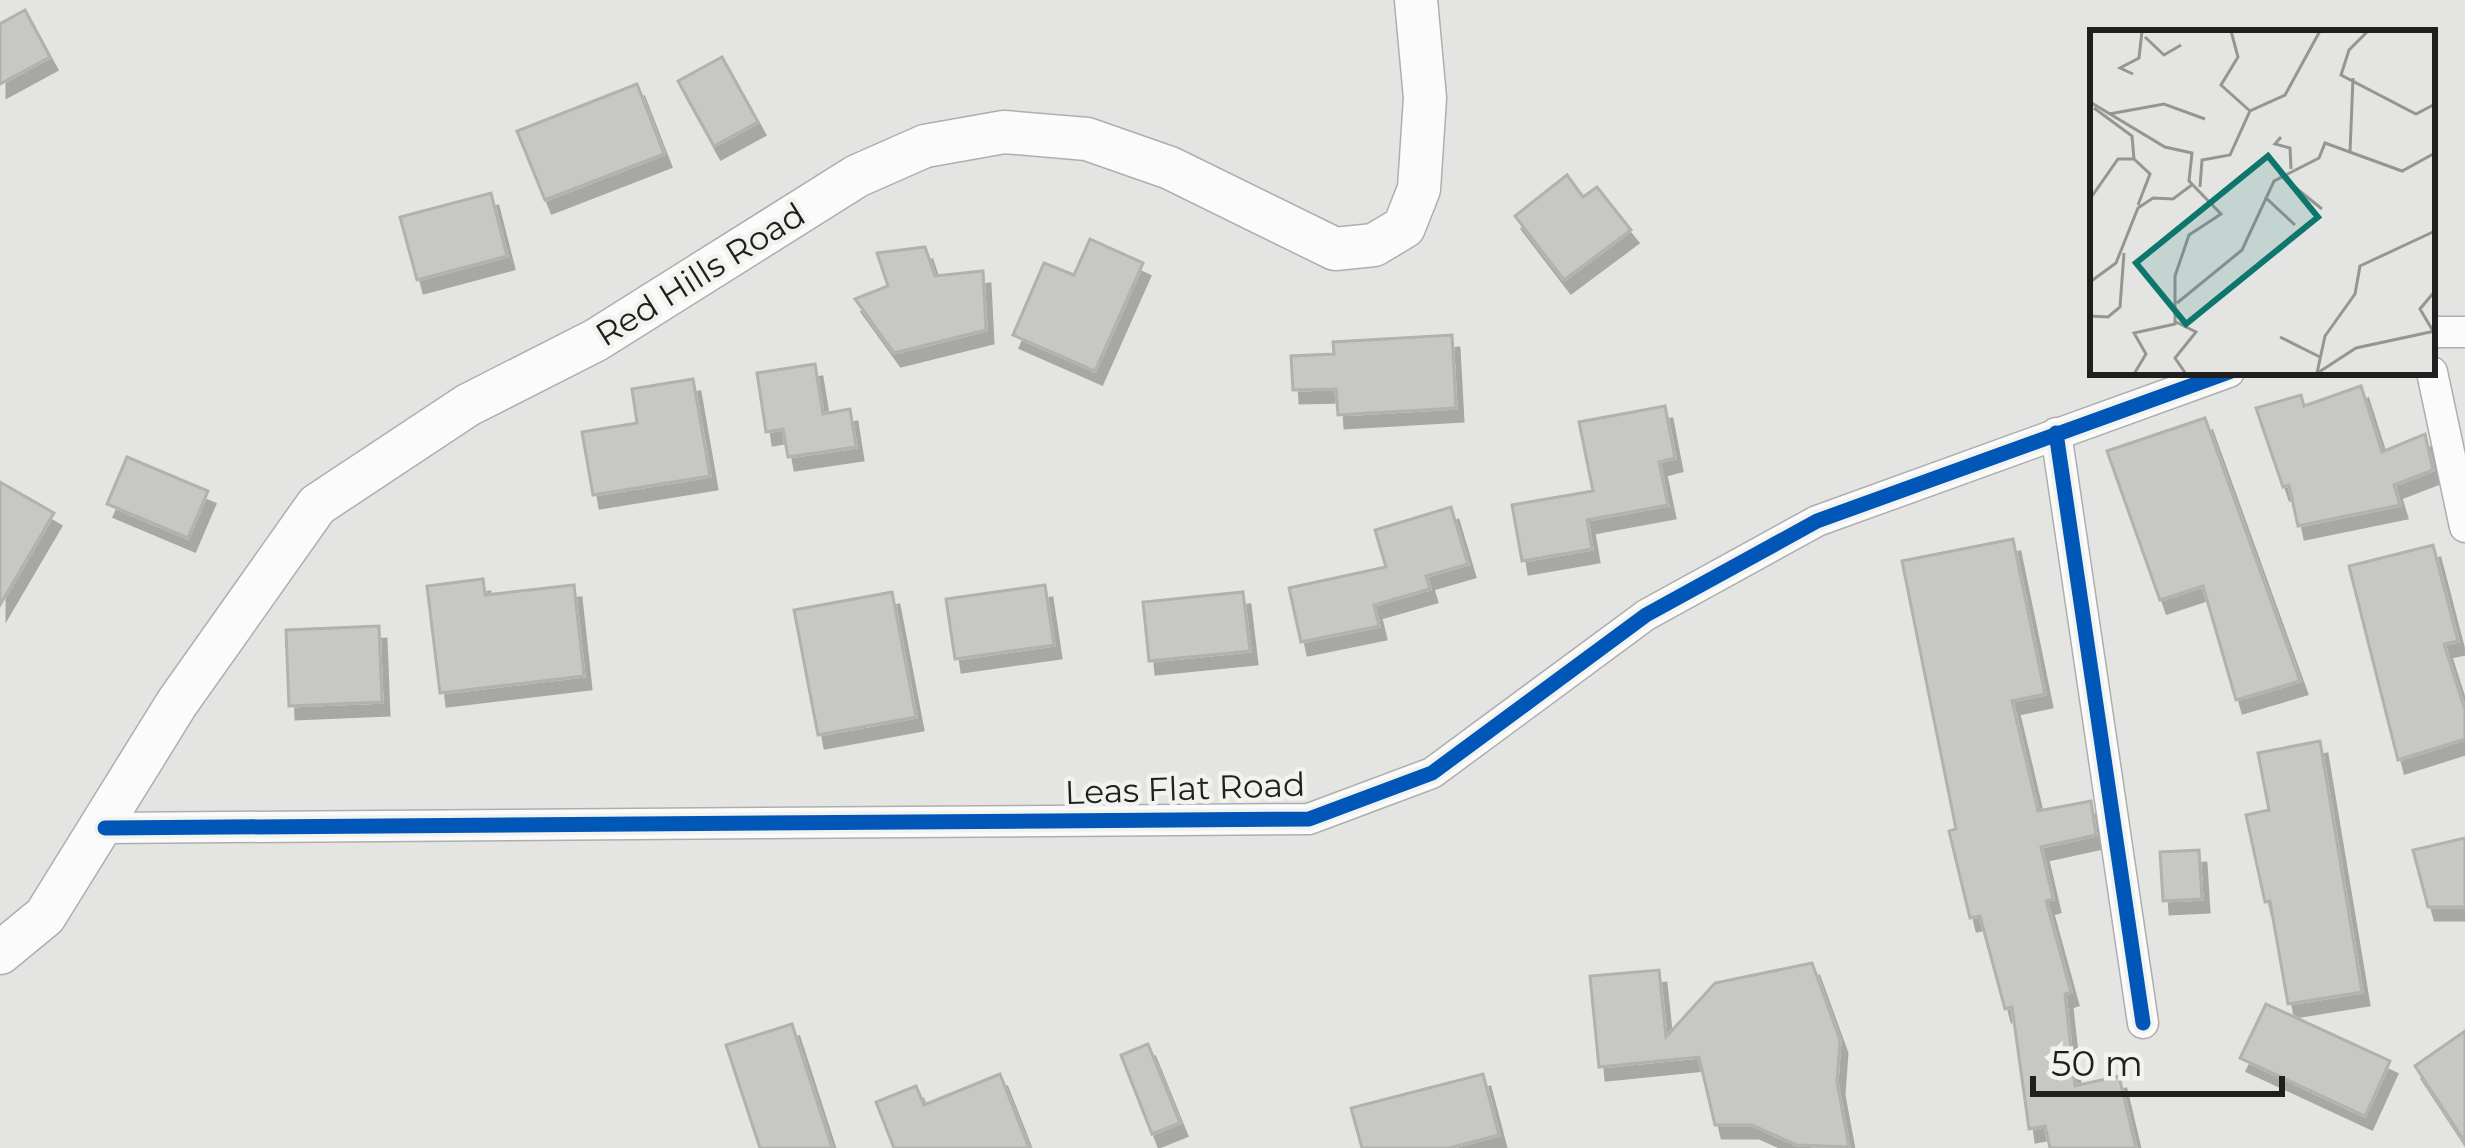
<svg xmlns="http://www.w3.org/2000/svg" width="2465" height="1148" viewBox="0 0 2465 1148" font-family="Montserrat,sans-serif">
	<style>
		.building { fill: #c7c8c6; stroke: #b1b2b0; stroke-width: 3; filter: url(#shadow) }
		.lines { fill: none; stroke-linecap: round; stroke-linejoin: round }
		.street-casing { stroke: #aeafad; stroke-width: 33 }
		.secondary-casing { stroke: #aeafad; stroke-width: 45 }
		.street { stroke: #fbfbfb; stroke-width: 30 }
		.secondary { stroke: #fbfbfb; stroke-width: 42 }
		.cycleway-casing { stroke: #f2f3ef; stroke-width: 22 }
		.cycleway { stroke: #0057b8; stroke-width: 15 }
		.labels { text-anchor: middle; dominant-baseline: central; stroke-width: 9; stroke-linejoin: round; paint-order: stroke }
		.street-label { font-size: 33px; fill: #1f1f1e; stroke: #f2f3ef }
		.inset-road { fill: none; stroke: #959694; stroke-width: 3 }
		.view { fill: #0f766e; fill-opacity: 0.15; stroke: #0f766e; stroke-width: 6 }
		.inset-edge { fill: none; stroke: #1f1f1e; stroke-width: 6 }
	</style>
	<defs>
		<filter id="shadow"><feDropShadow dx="7" dy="13" stdDeviation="0" flood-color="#0004"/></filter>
	</defs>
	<rect width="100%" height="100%" fill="#e4e5e3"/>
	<!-- building -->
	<g class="building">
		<path d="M25,10L50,57L0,84V24Z"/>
		<path d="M722,57L758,122L714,146L678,81Z"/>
		<path d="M637,84L664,154L545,200L517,131Z"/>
		<path d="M1567,175L1583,197L1597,187L1631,230L1564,280L1515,216Z"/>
		<path d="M491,193L507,256L417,280L400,217Z"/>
		<path d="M1090,239L1143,263L1095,371L1013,335L1044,263L1074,275Z"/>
		<path d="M925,247L935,276L983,271L986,330L894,353L855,299L888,286L877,253Z"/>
		<path d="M1452,335L1456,408L1338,415L1336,389L1293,390L1291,356L1334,354L1333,342Z"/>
		<path d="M815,364L823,414L850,409L856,447L788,457L783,429L766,432L757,373Z"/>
		<path d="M693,379L710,476L593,495L582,432L637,423L632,389Z"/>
		<path d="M2361,386L2382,452L2425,434L2433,470L2394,485L2400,505L2298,526L2289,485L2283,487L2256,408L2301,395L2304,406Z"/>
		<path d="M1665,406L1675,458L1659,462L1668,505L1587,520L1592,549L1522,561L1512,505L1593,491L1579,422Z"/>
		<path d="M2205,418L2300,681L2236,700L2203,586L2160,600L2107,451Z"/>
		<path d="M127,457L208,491L188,538L107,504Z"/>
		<path d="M0,482L54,513L0,605Z"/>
		<path d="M1451,507L1468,564L1426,576L1430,589L1374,605L1379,626L1301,642L1289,588L1386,567L1375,530Z"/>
		<path d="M2013,539L2045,694L2012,701L2038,811L2091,801L2096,835L2041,847L2053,899L2046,901L2071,992L2065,994L2075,1086L2119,1076L2136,1148H2050L2045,1126L2029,1129L2012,1007L2005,1009L1980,916L1970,918L1949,831L1956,829L1902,561Z"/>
		<path d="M2433,545L2458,641L2444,644L2465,710V739L2398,760L2349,566Z"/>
		<path d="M483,579L485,595L574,585L584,676L440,693L427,586Z"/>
		<path d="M1045,585L1054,645L955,659L946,599Z"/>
		<path d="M892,592L916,717L818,735L794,610Z"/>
		<path d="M1243,592L1250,651L1149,661L1143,602Z"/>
		<path d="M379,626L382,702L289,706L286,630Z"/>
		<path d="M2320,741L2362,992L2288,1004L2270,901L2265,902L2246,815L2269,810L2258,753Z"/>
		<path d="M2465,838V907H2428L2413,850Z"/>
		<path d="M2199,850L2202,899L2163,901L2160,852Z"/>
		<path d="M1812,963L1840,1040L1837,1082L1849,1147L1797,1145L1752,1125H1715L1699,1057L1599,1067L1590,976L1659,970L1666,1037L1715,983Z"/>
		<path d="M2266,1004L2390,1061L2365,1116L2240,1058Z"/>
		<path d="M792,1024L832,1148H760L726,1045Z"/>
		<path d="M2465,1031V1142L2415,1066Z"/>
		<path d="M1148,1044L1180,1123L1152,1134L1121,1055Z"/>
		<path d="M1000,1074L1029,1148H894L876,1102L916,1086L924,1105Z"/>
		<path d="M1483,1074L1499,1135L1449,1148H1362L1351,1108Z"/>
	</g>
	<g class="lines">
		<!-- street casing -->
		<g class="street-casing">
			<g id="street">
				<path d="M2432,332H2465"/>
				<path d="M2432,372L2465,527"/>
				<path d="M2056,433L2143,1023"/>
				<path d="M105,828L1309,819L1432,773L1646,615L1817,521L2229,372"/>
			</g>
		</g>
		<!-- secondary casing -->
		<g class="secondary-casing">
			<path id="secondary" d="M0,953L45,916L177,703L317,505L468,405L596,340L857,176L925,146L1004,132L1087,139L1170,168L1335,249L1374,245L1404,227L1419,189L1425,98L1416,0"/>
		</g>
		<!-- street -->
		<use href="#street" class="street"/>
		<!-- secondary -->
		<use href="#secondary" class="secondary"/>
		<!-- cycleway casing -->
		<g class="cycleway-casing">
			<g id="cycleway">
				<path d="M2056,433L2143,1023"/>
				<path d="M105,828L1309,819L1432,773L1646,615L1817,521L2229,372"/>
			</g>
		</g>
		<!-- cycleway -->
		<use href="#cycleway" class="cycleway"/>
	</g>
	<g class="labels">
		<!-- street labels -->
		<g class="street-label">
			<text transform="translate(700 274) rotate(-32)">Red Hills Road</text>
			<text transform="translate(1185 788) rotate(-2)">Leas Flat Road</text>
		</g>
	</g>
	<!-- overview -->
	<g transform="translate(2090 30)">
		<rect width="345" height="345" fill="#e4e5e3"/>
		<path class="inset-road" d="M141,1L148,27L131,55L160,81M278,1L259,20L251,45L326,84L345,74M55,7L74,25L91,15M43,44L30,38L49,28L52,1M0,72L75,117L102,123L99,151L131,184L99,205L85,246V294L44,303L56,324L44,344M4,78L42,106L44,129M19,84L74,74L115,89M191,107L185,114L200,118L201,139M260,122L263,48M44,129L60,144L48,175M190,145L232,179M110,157L112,130L140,125L160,81L195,65L230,1M175,167L205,195M0,169L28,129H44M0,252L26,233L48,178L63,168L83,169L103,154M87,273L152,220L184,151L229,128L235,113L312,141L345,123M0,286L18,287L30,277L34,223M86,292L106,302L85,328L96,344M343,301L330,279L345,261M190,307L230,327M227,343L235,306L265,264L270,236L345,201M226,344L266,318L345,301"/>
		<path class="view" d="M178,126L228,187L96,294L46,233Z"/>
		<rect width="345" height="345" class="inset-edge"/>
	</g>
	<!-- scale -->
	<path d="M2033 1076v18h249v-18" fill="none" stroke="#1f1f1e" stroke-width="6"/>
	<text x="2051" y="1076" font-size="36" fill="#1f1f1e" stroke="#f2f3ef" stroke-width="9" paint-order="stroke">50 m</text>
</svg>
